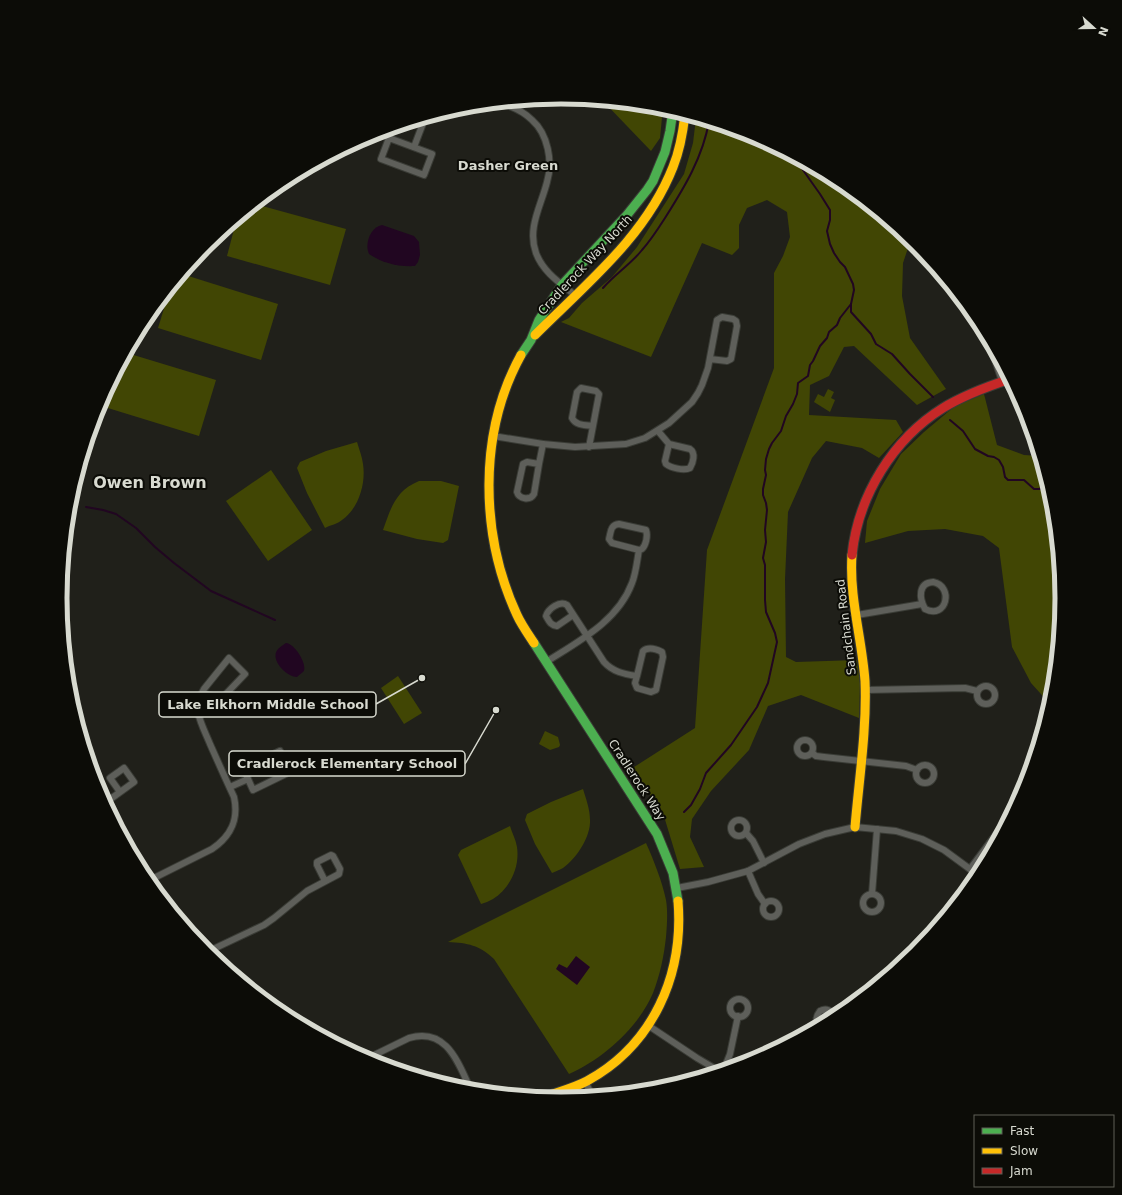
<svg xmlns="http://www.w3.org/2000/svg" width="1122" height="1195" viewBox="0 0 1122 1195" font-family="'DejaVu Sans',sans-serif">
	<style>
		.green { fill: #414604 }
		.water { fill: #210621 }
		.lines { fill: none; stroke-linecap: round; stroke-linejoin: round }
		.stream { stroke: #210621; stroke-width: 2 }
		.street-casing { stroke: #3a3c36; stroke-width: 8 }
		.fast-casing { stroke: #3a3c36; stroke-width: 11 }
		.slow-casing { stroke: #3a3c36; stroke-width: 11 }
		.jam-casing { stroke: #3a3c36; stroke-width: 11 }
		.street { stroke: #5e5f5a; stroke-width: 6 }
		.fast { stroke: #4caf50; stroke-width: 9 }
		.slow { stroke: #ffc107; stroke-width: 9 }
		.jam { stroke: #c62828; stroke-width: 9 }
		.labels { text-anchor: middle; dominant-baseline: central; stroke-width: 4; stroke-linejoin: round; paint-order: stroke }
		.street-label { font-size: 12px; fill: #d8dad0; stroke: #0c0c07 }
		.neighbourhood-label { font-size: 13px; font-weight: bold; fill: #d8dad0; stroke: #0c0c07 }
		.district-label { font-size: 16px; font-weight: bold; fill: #d8dad0; stroke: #0c0c07 }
		.rim { fill: none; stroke: #d8dad0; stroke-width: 5 }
		.leader { fill: none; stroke: #d8dad0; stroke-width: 1.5 }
		.callout-dot { fill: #d8dad0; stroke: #0c0c07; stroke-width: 1.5 }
		.callout { fill: #0c0c07; stroke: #d8dad0; stroke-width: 1.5 }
		.callout-label { font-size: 13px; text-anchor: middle; font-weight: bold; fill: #d8dad0 }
	</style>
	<rect width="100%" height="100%" fill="#20201a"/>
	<!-- green -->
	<g class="green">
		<path d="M603,101L663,107L660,138L651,151Z"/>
		<path d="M696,118L753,135L840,181L911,239L903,263L902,296L910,338L946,389L917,405L854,346L844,347L829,376L810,385L809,415L896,420L903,432L879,458L862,448L826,441L812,458L788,512L785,579L786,657L796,662L857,660L860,684L859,718L801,695L768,706L749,750L711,791L692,819L690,837L704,867L680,869L663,813L631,769L695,728L707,550L774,368V273L783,256L790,237L787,212L767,200L747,208L739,225V248L732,255L702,243L651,357L561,322L569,318L582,303L612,277L637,247L684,174L693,143Z"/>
		<path d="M255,204L346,229L330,285L227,256L237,218Z"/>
		<path d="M182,274L278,304L261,360L158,328L171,286Z"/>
		<path d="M127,353L216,380L199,436L98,405Z"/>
		<path d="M828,389L834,392L831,398L835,400L830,412L814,402L818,394L824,397Z"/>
		<path d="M984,394L997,445L1024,455L1039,456L1052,500L1062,598L1052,695L1050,704L1031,683L1012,647L999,548L983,536L945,529L908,531L865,543L867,521L880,489L901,454L924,432L955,406Z"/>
		<path d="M357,442C359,449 362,456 363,464C366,483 359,508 342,520C338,524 330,525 325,528L307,493L297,468L300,462L326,451Z"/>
		<path d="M271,470L312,530L268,561L226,501Z"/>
		<path d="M419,481H441L459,486L448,540L443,543L417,539L383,530C391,508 395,491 419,481Z"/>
		<path d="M398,676L422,713L404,724L381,688Z"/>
		<path d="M545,731L558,737L560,745L559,747L550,750L539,744Z"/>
		<path d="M583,789C586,799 590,809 590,820C591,836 577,858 563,868C560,870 556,871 552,873L535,844L525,820L527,814L551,802Z"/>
		<path d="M510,826C512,833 516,840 517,847C520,867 510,888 493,899C489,901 485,903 481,904L458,855L461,850Z"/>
		<path d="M646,843C654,861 662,881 666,900C668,912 667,925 666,937C664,956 660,975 653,993C638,1028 603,1059 569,1074L494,959C479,945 468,943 448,942Z"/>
	</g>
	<!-- water -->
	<g class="water">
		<path d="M382,225L414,236L419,242L420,255L418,262L415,266C398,267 382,263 369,254C364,243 371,227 382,225Z"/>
		<path d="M286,643C294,643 307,663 304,671C302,673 299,675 297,677C286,677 269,659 278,649C280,647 283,645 286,643Z"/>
		<path d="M576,956L590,967L577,985L556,969L559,964L567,968Z"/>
	</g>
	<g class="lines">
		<!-- stream -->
		<g class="stream">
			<path d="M753,135V138L756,140H763"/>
			<path d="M793,156L820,194L830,210V220L827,231L830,244L834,253L840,262L845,267L853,284L854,290L851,304V312L871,334L876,344L892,354L910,374L933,397"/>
			<path d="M603,288C615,274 631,264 642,250C651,240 658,229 665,218C684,188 703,157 709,121"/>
			<path d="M950,420L963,431L975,449L988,456L994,457L999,460L1003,467L1005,477L1008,480H1024L1034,489H1040L1047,481"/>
			<path d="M86,507L103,510L116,514L136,528L155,547L174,563L211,591L275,620"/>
			<path d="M684,812L691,805L700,789L706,773L731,745L757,707L768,683L777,642L775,633L766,612L765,600V565L763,558L766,542L765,530L767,510L766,503L763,495V489L766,475L765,470L766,459L769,449L772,443L781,431L786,416L793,404L797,394L798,383L808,376L810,365L813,361L820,346L827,338L829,332L837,325L840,318L851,304"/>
		</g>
		<!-- street casing -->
		<g class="street-casing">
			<g id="street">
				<path d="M500,103C511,106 523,111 532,120C548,134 553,162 547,182C541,206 527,228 536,253C543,272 560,283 575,295"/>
				<path d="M389,138L432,154L424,175L381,159Z"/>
				<path d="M414,147L425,118"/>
				<path d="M988,339L1002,381"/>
				<path d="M658,431L669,444L690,449C696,453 693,463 690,468C684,471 671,468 666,464L665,461L669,444"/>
				<path d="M493,436L543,444L575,447L626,444L645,438L669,423L692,402L698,393L702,385L708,368L717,320L722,317L733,319L736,321L737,326L731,359L727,361L710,359"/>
				<path d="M589,447L593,426C586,425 576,426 572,418L577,392L581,388L596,391L599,394L593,426"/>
				<path d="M539,464L534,494C530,501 519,499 517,492L523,464L527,462L539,464L543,444"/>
				<path d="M933,582C954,586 947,620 925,609C919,598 918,583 933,582Z"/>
				<path d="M573,615L557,626C550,625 549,621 546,616C548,609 560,600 567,605L604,662C613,672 624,674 637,676L643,651C648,647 656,649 662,652L663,657L656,690L651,692L637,688L635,683L637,676"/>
				<path d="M857,615L922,604"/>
				<path d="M546,662C579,641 618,621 632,583C636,573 637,561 639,550L612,543L609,539C611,532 610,525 619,524L646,530C648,536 646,545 642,549L639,550"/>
				<circle cx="986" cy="695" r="9"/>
				<path d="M865,690L965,688L977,691"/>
				<circle cx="805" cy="748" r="8"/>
				<path d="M812,753L816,756L824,757L906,766L917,770"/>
				<circle cx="925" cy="774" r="9"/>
				<path d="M230,787L248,779L253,790L290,772L280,751L243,768L248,779"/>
				<path d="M105,803L134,782L124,768L110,778L120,792"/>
				<circle cx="739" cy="828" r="8"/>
				<path d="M746,833L753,841L764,863"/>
				<path d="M970,869L1009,817"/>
				<path d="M748,871L758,894L765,904"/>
				<path d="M148,881L212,849C231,836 239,820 234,797C226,780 218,762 210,744C206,734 200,723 198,712C197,705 200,696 204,689L229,658L245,674L224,696L221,698L202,693"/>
				<path d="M677,888L708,882L748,871L799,844L825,834L855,827L896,831L922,839L944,850L978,875"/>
				<path d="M872,894L877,829"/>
				<circle cx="872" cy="903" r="9"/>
				<circle cx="771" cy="909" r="8"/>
				<path d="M207,952L264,925L274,918L307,891L339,874L340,869L333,856L331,855L317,862V865L325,881"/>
				<circle cx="739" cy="1008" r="9"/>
				<path d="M819,1025C815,1020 816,1016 820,1011C826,1008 832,1010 834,1017"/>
				<path d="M649,1026L697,1058L719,1071"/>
				<path d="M366,1059L409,1038C447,1027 458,1063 471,1090"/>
				<path d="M724,1069L730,1054L738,1016"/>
				<path d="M585,1082L592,1095"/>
			</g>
		</g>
		<!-- fast casing -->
		<g class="fast-casing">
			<g id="fast">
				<path d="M521,355L531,340L539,320L562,285L627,215L647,190L653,181L665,152L670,131L673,110"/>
				<path d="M534,643L657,834L673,873L678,901"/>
			</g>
		</g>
		<!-- slow casing -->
		<g class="slow-casing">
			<g id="slow">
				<path d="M535,335C586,284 646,236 673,167C680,150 683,132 685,114"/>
				<path d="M521,355C478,433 480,535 517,615C521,624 528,634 534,643"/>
				<path d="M852,555C849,597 862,639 865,681C867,729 859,779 855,827"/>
				<path d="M544,1097C558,1092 574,1088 587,1081C653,1045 684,975 678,901"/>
			</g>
		</g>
		<!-- jam casing -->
		<g class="jam-casing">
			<path id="jam" d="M852,555C858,496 893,439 943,408C964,395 986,387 1010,379"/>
		</g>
		<!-- street -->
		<use href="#street" class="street"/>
		<!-- fast -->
		<use href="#fast" class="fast"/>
		<!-- slow -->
		<use href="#slow" class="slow"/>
		<!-- jam -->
		<use href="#jam" class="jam"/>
	</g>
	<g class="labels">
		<!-- street labels -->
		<g class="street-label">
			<text transform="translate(585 265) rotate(-47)">Cradlerock Way North</text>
			<text transform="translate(846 627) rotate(-97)">Sandchain Road</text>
			<text transform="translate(637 780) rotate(57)">Cradlerock Way</text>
		</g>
		<!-- neighbourhood labels -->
		<g class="neighbourhood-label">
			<text x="508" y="165">Dasher Green</text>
		</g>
		<!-- district labels -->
		<g class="district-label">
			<text x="150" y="482">Owen Brown</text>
		</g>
	</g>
	<!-- crop -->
	<path d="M0 0H1122V1195H0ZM67 598a494 494 0 1 1 988 0a494 494 0 1 1-988 0Z" fill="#0c0c07" fill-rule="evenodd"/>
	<path class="rim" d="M67 598a494 494 0 1 1 988 0a494 494 0 1 1-988 0Z"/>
	<!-- callouts -->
	<path class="leader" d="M422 678L376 704M496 710L465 764"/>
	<g class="callout-dot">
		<circle cx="422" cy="678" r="4"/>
		<circle cx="496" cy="710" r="4"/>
	</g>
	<g class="callout">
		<rect x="159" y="692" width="217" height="25" rx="4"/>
		<rect x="229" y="751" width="236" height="25" rx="4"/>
	</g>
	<g class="callout-label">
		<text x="268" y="709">Lake Elkhorn Middle School</text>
		<text x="347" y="768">Cradlerock Elementary School</text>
	</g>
	<!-- legend -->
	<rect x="974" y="1115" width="140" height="72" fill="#0c0c07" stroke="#5e5e57"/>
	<rect x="982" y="1128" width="20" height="6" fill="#4caf50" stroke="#5e5e57"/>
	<text x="1010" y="1135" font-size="12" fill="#d8dad0">Fast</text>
	<rect x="982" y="1148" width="20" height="6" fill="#ffc107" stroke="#5e5e57"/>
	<text x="1010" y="1155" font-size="12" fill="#d8dad0">Slow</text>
	<rect x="982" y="1168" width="20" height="6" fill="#c62828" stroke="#5e5e57"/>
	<text x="1010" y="1175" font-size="12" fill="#d8dad0">Jam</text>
	<!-- north arrow -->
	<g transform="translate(1094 28) rotate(111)" stroke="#0c0c07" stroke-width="3" paint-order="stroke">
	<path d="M0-3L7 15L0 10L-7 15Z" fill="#d8dad0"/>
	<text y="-6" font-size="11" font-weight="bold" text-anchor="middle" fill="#d8dad0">N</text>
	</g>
</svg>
